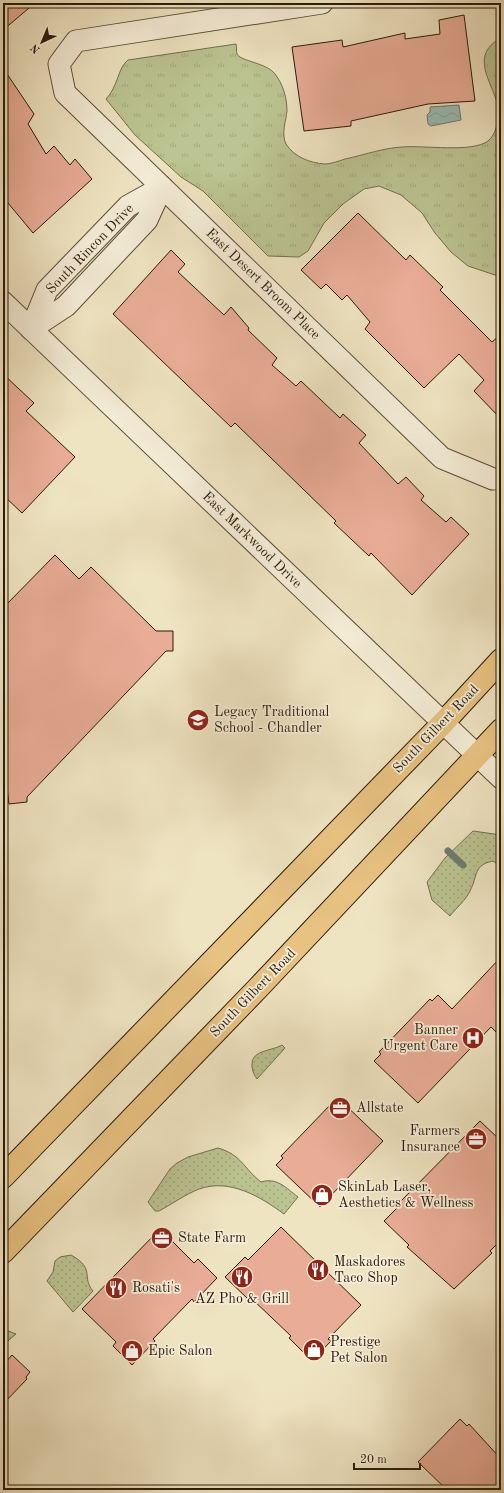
<svg xmlns="http://www.w3.org/2000/svg" width="504" height="1493" viewBox="0 0 504 1493" font-family="'Old Standard TT',serif">
	<style>
		.grass { fill: url(#grass-dots); stroke: #726f4e }
		.park { fill: url(#park-tufts); stroke: #726f4e }
		.water { fill: url(#water-waves); stroke: #6d7c72 }
		.lines { fill: none; stroke-linecap: round; stroke-linejoin: round }
		.stream { stroke: #6d7c72; stroke-width: 7 }
		.building { fill: #e9ad97; stroke: #2a1a0b }
		.street-casing { stroke: #5b4c39; stroke-width: 23 }
		.primary-casing { stroke: #2a1a0b; stroke-width: 24 }
		.street { stroke: #f5edd7; stroke-width: 21 }
		.primary { stroke: #e8c281; stroke-width: 22 }
		.labels { text-anchor: middle; dominant-baseline: central; stroke-width: 3.5; stroke-linejoin: round; paint-order: stroke }
		.street-label { font-size: 14px; fill: #2a1a0b; stroke: #f5edd7 }
		.poi-label { font-size: 14px; fill: #2a1a0b; stroke: #f5edd7; text-anchor: start }
	</style>
	<defs>
		<pattern id="grass-dots" width="8" height="8" patternUnits="userSpaceOnUse"><rect width="8" height="8" fill="#bbc492"/><path d="M2 2h.1M6 6h.1" fill="none" stroke="#a1a87d" stroke-width="1.8" stroke-linecap="round"/></pattern>
		<pattern id="park-tufts" width="24" height="20" patternUnits="userSpaceOnUse"><rect width="24" height="20" fill="#bbc492"/><path d="M3 7l-1-3M5 7V3M7 7l1-3M15 17l-1-3M17 17v-4M19 17l1-3" fill="none" stroke="#a1a87d"/></pattern>
		<pattern id="water-waves" width="16" height="10" patternUnits="userSpaceOnUse"><rect width="16" height="10" fill="#9abeb7"/><path d="M0 5q4-4 8 0t8 0" fill="none" stroke="#85a39c"/></pattern>
	</defs>
	<rect width="100%" height="100%" fill="#efe4c2"/>
	<filter id="stains"><feTurbulence type="fractalNoise" baseFrequency=".005" numOctaves="4"/><feColorMatrix values="0 0 0 0 .2 0 0 0 0 .09 0 0 0 0 .02 0 0 0 .5 -.17"/></filter>
	<radialGradient id="worn" r=".72"><stop offset=".6" stop-color="#630" stop-opacity="0"/><stop offset="1" stop-color="#630" stop-opacity=".3"/></radialGradient>
	<!-- grass -->
	<g class="grass">
		<path d="M473,831L501,835V866L493,861C473,865 478,876 470,891C466,900 456,908 450,916L432,900L427,882L445,858Z"/>
		<path d="M282,1045L285,1048L257,1079C253,1073 252,1070 252,1064C252,1050 272,1051 282,1045Z"/>
		<path d="M218,1148C242,1155 243,1168 261,1182C277,1177 286,1188 298,1197L284,1214C261,1197 230,1178 199,1189C186,1194 172,1204 159,1211H155L148,1202L170,1169L177,1163L188,1157Z"/>
		<path d="M71,1255C96,1269 81,1277 93,1291L73,1312L47,1281L53,1272L55,1261L60,1257Z"/>
		<path d="M3,1329L16,1334L3,1345Z"/>
	</g>
	<!-- park -->
	<path class="park" d="M501,38V277L468,266L451,252L435,233L422,213L401,195L379,186L364,189L343,204L324,223L308,251L299,257L268,256L203,191L181,177L135,135L106,99C118,87 118,67 128,60L236,44C237,47 236,51 237,54C240,61 267,63 275,74C283,84 287,98 287,111C286,121 281,134 286,144C294,157 310,163 325,164C331,164 339,161 345,159C364,155 383,148 402,147C423,145 472,153 488,141C492,138 495,132 496,128C498,122 500,114 498,107C493,82 468,56 501,38Z"/>
	<!-- water -->
	<path class="water" d="M459,105L461,120L431,126L428,124L427,115L430,112V107Z"/>
	<g class="lines">
		<!-- stream -->
		<path class="stream" d="M448,851L463,865"/>
	</g>
	<!-- building -->
	<g class="building">
		<path d="M3,3H35L3,30Z"/>
		<path d="M464,15L475,101L428,104L351,121V126L304,131L292,47L342,40L343,47L405,33V39L440,34L439,20Z"/>
		<path d="M3,68L34,114L28,124L46,154L54,146L70,165L75,159L92,179L33,233L3,197Z"/>
		<path d="M358,213L406,260L410,255L443,287L440,290L492,342L501,334V419L474,391L484,380L459,354L424,388L365,329L370,322L347,295L342,300L326,284L321,289L301,270Z"/>
		<path d="M171,250L185,264L178,272L224,315L231,307L249,328L248,330L277,358L272,365L296,386L301,381L340,418L343,414L366,435L359,443L398,484L406,477L424,496L421,500L446,522L451,517L469,534L412,595L371,553L369,556L334,523L336,521L235,423L231,427L113,314Z"/>
		<path d="M3,374L34,403L26,411L75,457L22,513L3,495Z"/>
		<path d="M55,555L79,579L91,567L156,631H173V651H166L27,797V802L9,804L7,788L3,784V608Z"/>
		<path d="M501,957V1037L491,1027L418,1103L374,1061L381,1054L379,1052L430,999L432,1001L438,995L452,1009Z"/>
		<path d="M339,1099L383,1141L320,1207L276,1165L283,1158L281,1156L332,1103L334,1105Z"/>
		<path d="M480,1121L501,1141V1240L490,1251L492,1253L454,1289L407,1247L409,1245L384,1221L398,1207L397,1205Z"/>
		<path d="M281,1227L361,1305L328,1339L331,1341L312,1361L289,1338L291,1336L251,1298L249,1300L225,1277L245,1257L248,1260Z"/>
		<path d="M160,1229L194,1263L198,1259L217,1278L194,1302L192,1299L153,1339L155,1341L132,1365L113,1346L116,1342L82,1309Z"/>
		<path d="M12,1355L30,1372L26,1377L27,1379L3,1404V1365Z"/>
		<path d="M460,1419L467,1426L469,1424L501,1459V1490H447L418,1462Z"/>
	</g>
	<g class="lines">
		<!-- street casing -->
		<g class="street-casing">
			<g id="street">
				<path d="M322,3L76,41L59,64L65,93L442,458L493,479"/>
				<path d="M3,302L501,778"/>
				<path d="M31,329L47,290L128,206L162,187"/>
				<path d="M31,329L66,306L147,220L162,187"/>
			</g>
		</g>
		<!-- primary casing -->
		<g class="primary-casing">
			<g id="primary">
				<path d="M3,1177L443,723L501,660"/>
				<path d="M3,1252L258,988L501,730"/>
			</g>
		</g>
		<!-- street -->
		<use href="#street" class="street"/>
		<!-- primary -->
		<use href="#primary" class="primary"/>
	</g>
	<!-- icons -->
	<defs>
		<g id="school-disc" transform="scale(1.15)"><circle r="9.5" fill="#8f2418" stroke="#f5edd7"/><path d="M0-5L7-2L0 1L-7-2ZM-4 1L0 2.5L4 1V4Q0 6-4 4Z" fill="#fff"/></g>
		<g id="hospital-disc" transform="scale(1.15)"><circle r="9.5" fill="#8f2418" stroke="#f5edd7"/><path d="M-5-5h3v3.5h4V-5h3V5h-3V1.5h-4V5h-3Z" fill="#fff"/></g>
		<g id="office-disc" transform="scale(1.15)"><circle r="9.5" fill="#8f2418" stroke="#f5edd7"/><path d="M-6-3h4V-5.5h4V-3h4V5H-6ZM-1-4.5V-3h2v-1.5ZM-6 0V1H6V0Z" fill="#fff"/></g>
		<g id="shop-disc" transform="scale(1.15)"><circle r="9.5" fill="#8f2418" stroke="#f5edd7"/><path d="M-5-2.5h2.3a2.7 3.5 0 0 1 5.4 0H5L5.5 6h-11ZM-1.5-2.5h3a1.5 2.3 0 0 0-3 0Z" fill="#fff"/></g>
		<g id="restaurant-disc" transform="scale(1.15)"><circle r="9.5" fill="#8f2418" stroke="#f5edd7"/><path d="M-5-6h1v4h1v-4h1v4h1v-4h1v5L-1.5 .5V6h-2V.5L-5-1ZM5-6V6H3V1.5H1.5Q1.5-4 5-6Z" fill="#fff"/></g>
	</defs>
	<g fill-rule="evenodd">
		<use href="#school-disc" x="198" y="720"/>
		<use href="#hospital-disc" x="473" y="1038"/>
		<use href="#office-disc" x="340" y="1108"/>
		<use href="#office-disc" x="476" y="1139"/>
		<use href="#shop-disc" x="322" y="1195"/>
		<use href="#office-disc" x="162" y="1238"/>
		<use href="#restaurant-disc" x="318" y="1270"/>
		<use href="#restaurant-disc" x="242" y="1277"/>
		<use href="#restaurant-disc" x="116" y="1288"/>
		<use href="#shop-disc" x="314" y="1350"/>
		<use href="#shop-disc" x="132" y="1351"/>
	</g>
	<g class="labels">
		<!-- street labels -->
		<g class="street-label">
			<text transform="translate(90 249) rotate(-46)">South Rincon Drive</text>
			<text transform="translate(263 284) rotate(44)">East Desert Broom Place</text>
			<text transform="translate(252 540) rotate(44)">East Markwood Drive</text>
			<text transform="translate(436 729) rotate(-46)">South Gilbert Road</text>
			<text transform="translate(253 993) rotate(-46)">South Gilbert Road</text>
		</g>
		<!-- poi labels -->
		<g class="poi-label">
			<text x="214" y="712">Legacy Traditional<tspan x="214" dy="16">School - Chandler</tspan></text>
			<text x="458" y="1030" text-anchor="end">Banner<tspan x="458" dy="16">Urgent Care</tspan></text>
			<text x="356" y="1108">Allstate</text>
			<text x="460" y="1131" text-anchor="end">Farmers<tspan x="460" dy="16">Insurance</tspan></text>
			<text x="338" y="1187">SkinLab Laser,<tspan x="338" dy="16">Aesthetics &amp; Wellness</tspan></text>
			<text x="178" y="1238">State Farm</text>
			<text x="334" y="1262">Maskadores<tspan x="334" dy="16">Taco Shop</tspan></text>
			<text x="132" y="1288">Rosati's</text>
			<text x="242" y="1299" text-anchor="middle">AZ Pho &amp; Grill</text>
			<text x="330" y="1342">Prestige<tspan x="330" dy="16">Pet Salon</tspan></text>
			<text x="148" y="1351">Epic Salon</text>
		</g>
	</g>
	<!-- margin -->
	<rect width="504" height="1493" fill="none" stroke="#efe4c2" stroke-width="16"/>
	<rect x="4" y="4" width="496" height="1485" fill="none" stroke="#2a1a0b" stroke-width="2"/>
	<rect x="8" y="8" width="488" height="1477" fill="none" stroke="#2a1a0b"/>
	<!-- north arrow -->
	<g transform="translate(42 42) rotate(224)" stroke="#f5edd7" stroke-width="3" paint-order="stroke">
	<path d="M0-3L7 15L0 10L-7 15Z" fill="#2a1a0b"/>
	<text y="-6" font-size="11" font-weight="bold" text-anchor="middle" fill="#2a1a0b">N</text>
	</g>
	<!-- scale -->
	<path d="M354 1463v6h66v-6" fill="none" stroke="#2a1a0b" stroke-width="2"/>
	<text x="360" y="1463" font-size="12" fill="#2a1a0b" stroke="#f5edd7" stroke-width="3" paint-order="stroke">20 m</text>
	<rect width="100%" height="100%" filter="url(#stains)"/>
	<rect width="100%" height="100%" fill="url(#worn)"/>
</svg>
